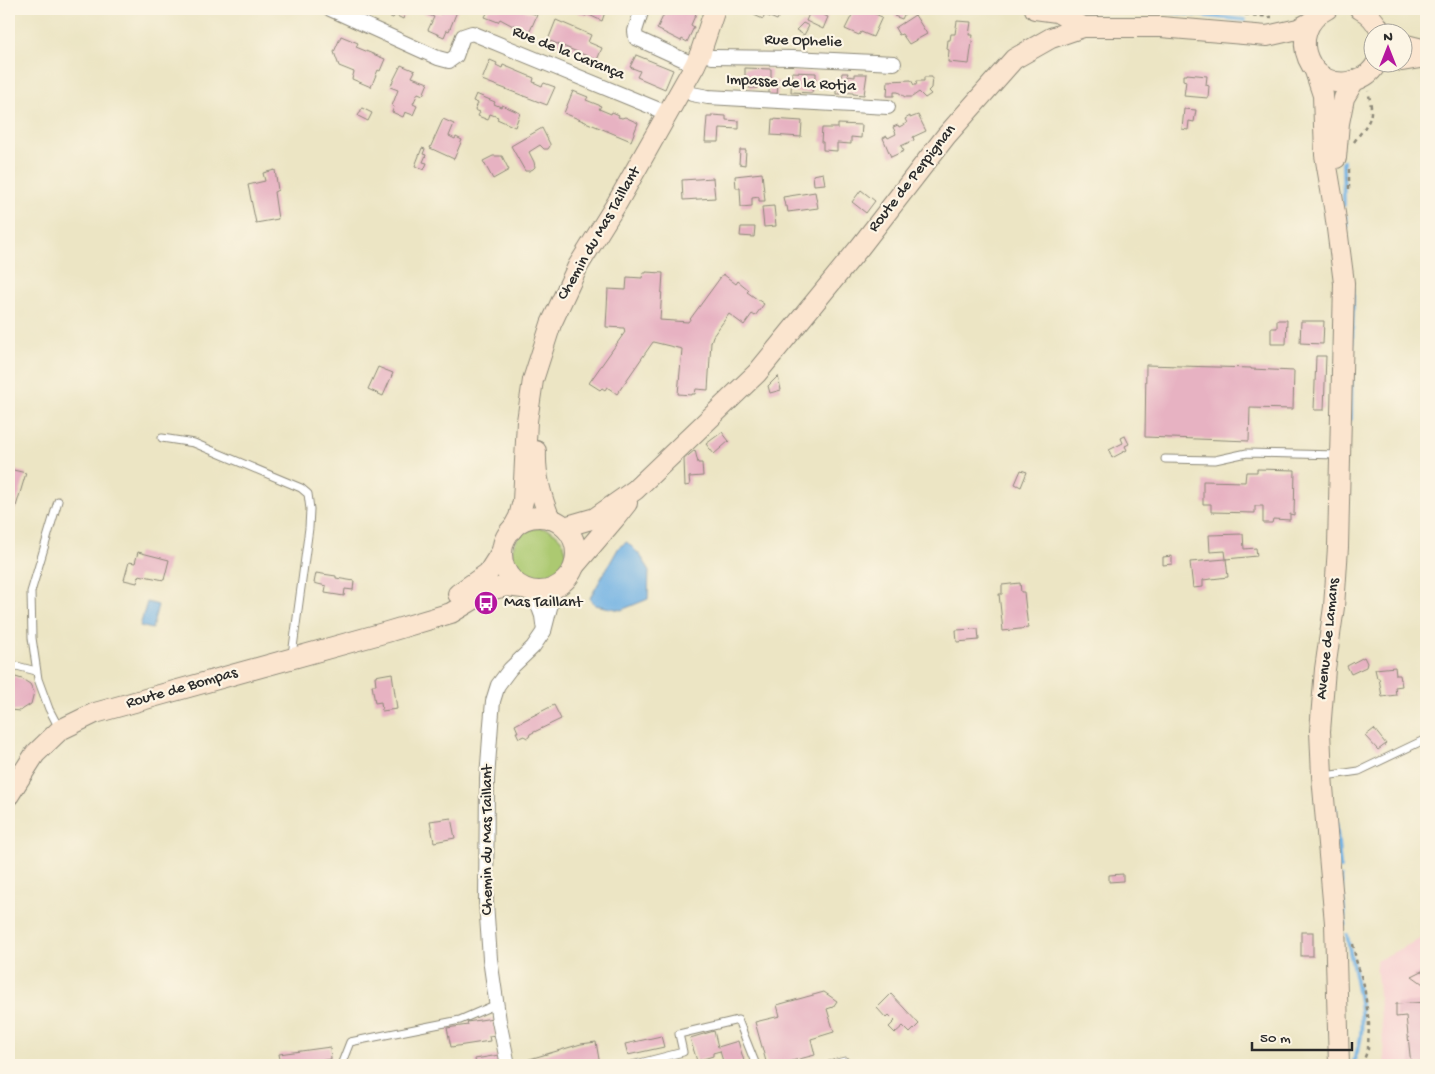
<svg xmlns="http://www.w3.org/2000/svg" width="1435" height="1074" font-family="'Gochi Hand',sans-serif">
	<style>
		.built { fill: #f7cfd1 }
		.green { fill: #acc971; stroke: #6c7a4e }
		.water { fill: #6eb0e3; stroke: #4c6e87 }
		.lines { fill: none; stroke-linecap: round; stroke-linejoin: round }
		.stream { stroke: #6eb0e3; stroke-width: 4 }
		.building { fill: #e7b2c2 }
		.lane-casing { stroke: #8c8878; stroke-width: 9 }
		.street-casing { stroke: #8c8878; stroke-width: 16 }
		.secondary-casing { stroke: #8c8878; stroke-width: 22 }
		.path { stroke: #8c8878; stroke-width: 2.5; stroke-dasharray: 4 4; stroke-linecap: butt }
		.lane { stroke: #fff; stroke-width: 7 }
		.street { stroke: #fff; stroke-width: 14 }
		.secondary { stroke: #fbe5cf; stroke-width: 20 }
		.labels { text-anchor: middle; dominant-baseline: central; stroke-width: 4.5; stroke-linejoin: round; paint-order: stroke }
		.street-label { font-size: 16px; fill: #2b2b2b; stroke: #fcf5e5 }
		.poi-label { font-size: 16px; fill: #2b2b2b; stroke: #fcf5e5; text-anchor: start }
	</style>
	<rect width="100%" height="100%" fill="#fcf5e5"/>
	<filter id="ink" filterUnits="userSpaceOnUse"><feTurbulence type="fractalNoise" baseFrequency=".02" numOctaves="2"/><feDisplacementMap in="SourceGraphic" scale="10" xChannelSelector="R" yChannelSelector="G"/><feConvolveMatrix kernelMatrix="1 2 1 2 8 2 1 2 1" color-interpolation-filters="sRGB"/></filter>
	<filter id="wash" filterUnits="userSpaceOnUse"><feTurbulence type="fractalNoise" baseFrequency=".0096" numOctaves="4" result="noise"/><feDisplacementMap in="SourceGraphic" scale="20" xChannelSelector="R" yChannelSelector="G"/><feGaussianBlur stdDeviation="1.12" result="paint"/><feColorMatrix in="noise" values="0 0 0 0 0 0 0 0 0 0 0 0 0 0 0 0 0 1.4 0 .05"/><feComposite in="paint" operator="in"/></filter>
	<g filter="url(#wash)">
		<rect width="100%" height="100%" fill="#ece5c4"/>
		<polygon class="built" points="1426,936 1426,1065 1385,1065 1376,961"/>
		<circle class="green" cx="539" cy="555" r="27"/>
		<g class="water">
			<polygon points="627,542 640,555 649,569 648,599 621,610 595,605 590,598 619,547"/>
			<polygon points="147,602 158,605 152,629 140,626"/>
		</g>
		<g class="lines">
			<g class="stream">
				<polyline points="1144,9 1245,20"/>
				<polyline points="1343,161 1344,205"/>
				<polyline points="1346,217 1347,227"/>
				<polyline points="1351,419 1353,289"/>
				<polyline points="1335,808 1340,868"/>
				<polyline points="1341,877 1345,924"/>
				<path d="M1347,935c5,32 17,68 14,100 -1,11 -6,20 -8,30"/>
			</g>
		</g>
		<g id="blocks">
			<g class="building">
				<polygon points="372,9 407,9 403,19 395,15 393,18"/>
				<polygon points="423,9 428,9 441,14 443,9 458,9 449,31 447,30 444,37 428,30 434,17 421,12"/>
				<polygon points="489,9 521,9 537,15 530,31 525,29 523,34 513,30 515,25 514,24 513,26 500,19 498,22 485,17"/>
				<polygon points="578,9 606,9 602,21 587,14 586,16 577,12"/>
				<polygon points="670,9 698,9 691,25 694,27 687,42 682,39 681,41 657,29 664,14 667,15"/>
				<polygon points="757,9 783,9 777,20 765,15 763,19 754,15"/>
				<polygon points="811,9 815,9 814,11 828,17 823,29 806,21"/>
				<polygon points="855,9 866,9 866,10 882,17 873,37 861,32 859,35 845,29"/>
				<polygon points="897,9 907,9 902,19 894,16"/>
				<polygon points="915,15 927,34 909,44 902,34 899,35 895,28"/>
				<polygon points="556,20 591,35 588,42 602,48 597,60 548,40"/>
				<polygon points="957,21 971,22 969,35 973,35 969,64 948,62 949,50 947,49 948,40 950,40 951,34 955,34"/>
				<polygon points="803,23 809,26 804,35 796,30"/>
				<polygon points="341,36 358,43 356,47 385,59 380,71 378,70 371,87 352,79 354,72 339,66 334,52"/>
				<polygon points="636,55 673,70 665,89 637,77 640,71 630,67"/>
				<polygon points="490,60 497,63 496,65 502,68 503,65 534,78 533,82 542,86 544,83 555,87 547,105 482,80"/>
				<polygon points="401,65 415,71 412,77 428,83 423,95 418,93 413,104 417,106 413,115 405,112 403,117 392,112 394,107 392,106 398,90 390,87"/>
				<polygon points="745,68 771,69 771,81 778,81 777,98 769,97 769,81 766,80 765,86 757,86 757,88 749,88 749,79 745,79"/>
				<polygon points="792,72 816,73 816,80 813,80 812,93 791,92"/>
				<polygon points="842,73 848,73 847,76 855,77 855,74 867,74 864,95 853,94 853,93 841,92 841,94 836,94 836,88 840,88"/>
				<polygon points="1187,74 1207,76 1206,85 1209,86 1208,98 1184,96 1186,81 1183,80 1183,75 1187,75"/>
				<polygon points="924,77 932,77 931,88 928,91 931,94 925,98 919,92 912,97 905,97 898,92 894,92 894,96 887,96 888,81 911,80 914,85 916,85 917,81 924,81"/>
				<polygon points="573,91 588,97 586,100 601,106 599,109 611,114 612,112 619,115 618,117 622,118 625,117 638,123 631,141 564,113"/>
				<polygon points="476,94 495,102 494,104 501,107 502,105 520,113 515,127 497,119 498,117 490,114 488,120 478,116 480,112 475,110 478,103 473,101"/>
				<polygon points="362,108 372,113 368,121 358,116"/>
				<polygon points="1184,109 1196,110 1194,122 1189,121 1188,130 1182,129"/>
				<polygon points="712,115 726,116 726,120 739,121 739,129 720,128 719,142 705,142 707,117 712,117"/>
				<polygon points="918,115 926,131 913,137 914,140 901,146 904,151 891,157 883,138 887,136 888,138 896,134 893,127 898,125 899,127 907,123 905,119 910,116 910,118"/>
				<polygon points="443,119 454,124 449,136 455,139 456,137 462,140 454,159 430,148"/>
				<polygon points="772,119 802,121 801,137 771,135"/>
				<polygon points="838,124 862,125 861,138 851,137 851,144 837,143 837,151 823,150 823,142 821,142 822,128 838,128"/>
				<polygon points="542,128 550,144 550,146 548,149 544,149 540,145 529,152 534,162 535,167 533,169 529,171 525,171 511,146"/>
				<polygon points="422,148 425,149 423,154 426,155 423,162 427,163 424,170 415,166"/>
				<polygon points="740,150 746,150 745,165 739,164"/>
				<polygon points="493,156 502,156 509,170 493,179 483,161"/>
				<polygon points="275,170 278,190 274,192 278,219 256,223 248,185 265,181 263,173"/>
				<polygon points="762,173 765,201 759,201 759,197 752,198 752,206 741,207 740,188 736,188 735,176"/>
				<polygon points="823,173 825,184 814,185 813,175"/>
				<polygon points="713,178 715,198 683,200 682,180"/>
				<polygon points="861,190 875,201 866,213 852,202"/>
				<polygon points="815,192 818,208 788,212 787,206 785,206 783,197"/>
				<polygon points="774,206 776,226 764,227 762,207"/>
				<polygon points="741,227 755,227 754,237 740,236"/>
				<polygon points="646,272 663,273 660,320 688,322 723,274 736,284 738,281 749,290 747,292 764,304 755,316 752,314 744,325 729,314 713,336 711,342 708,390 696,389 695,394 692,394 692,395 678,394 682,349 653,342 617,394 607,387 605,390 602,388 600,390 589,383 625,332 624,328 606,327 608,289 626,290 627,277 642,278 643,273 646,273"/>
				<polygon points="1277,320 1287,320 1286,344 1271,344 1271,328 1277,328"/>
				<polygon points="1301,321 1324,321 1323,344 1300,343"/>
				<polygon points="1316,356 1326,356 1324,410 1314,410"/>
				<polygon points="1146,365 1251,368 1251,369 1294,371 1293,409 1250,408 1249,441 1145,437"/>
				<polygon points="378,367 393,373 383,396 368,389"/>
				<polygon points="778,376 781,390 770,393 768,386"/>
				<polygon points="722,432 729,441 714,454 706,444"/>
				<polygon points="1125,436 1129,444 1125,446 1127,450 1112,458 1109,450 1123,443 1121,438"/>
				<polygon points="695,450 698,463 702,463 703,476 689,477 690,485 685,486 684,459"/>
				<polygon points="9,469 26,473 9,530"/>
				<polygon points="1257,469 1295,470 1294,515 1290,514 1290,520 1273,519 1272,523 1263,523 1263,506 1255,506 1255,513 1211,512 1211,504 1203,504 1203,481 1245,482 1246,472 1257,472"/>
				<polygon points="1021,470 1027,472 1021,487 1015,484"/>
				<polygon points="1243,534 1244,549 1256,548 1257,556 1226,559 1225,551 1210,552 1209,535"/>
				<polygon points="138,552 169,560 164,580 139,575 137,583 124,580 129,562 135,563"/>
				<polygon points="1172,556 1172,564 1163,565 1163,557"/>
				<polygon points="1226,559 1228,577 1203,580 1203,587 1193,588 1190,562"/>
				<polygon points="316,573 336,576 336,578 354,581 353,590 345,589 344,596 325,593 326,586 314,583"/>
				<polygon points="1020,583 1021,592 1024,592 1028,628 1003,631 999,594 1002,594 1002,585"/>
				<polygon points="978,629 979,640 957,642 956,630"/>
				<polygon points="1364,657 1367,663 1366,667 1351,674 1347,666"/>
				<polygon points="1395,667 1396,675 1400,675 1402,686 1395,687 1396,695 1382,697 1379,678 1377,678 1375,669"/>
				<polygon points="392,673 397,709 382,711 381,702 375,703 372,685 376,685 375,676"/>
				<polygon points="9,675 22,679 30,684 34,692 31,704 20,711 9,710"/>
				<polygon points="554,705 561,719 530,734 529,737 527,738 524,736 519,738 516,732 518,732 515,725"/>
				<polygon points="1374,729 1386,744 1378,750 1365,736"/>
				<polygon points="451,818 455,838 434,842 430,821"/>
				<polygon points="1123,874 1123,881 1109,882 1109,875"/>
				<rect x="1301" y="932" width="12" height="24"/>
				<polygon points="1426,969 1426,986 1412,976"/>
				<polygon points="824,992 837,1001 833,1007 827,1009 834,1032 811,1039 815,1055 776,1065 767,1065 755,1022 780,1016 777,1005"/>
				<polygon points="891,994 919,1024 910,1033 903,1026 895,1033 889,1027 895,1021 889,1015 886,1018 877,1008"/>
				<polygon points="1426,1002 1426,1064 1411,1065 1406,1016 1396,1017 1396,1004"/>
				<polygon points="493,1018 496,1035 489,1036 490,1041 451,1047 447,1028 468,1025 467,1022"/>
				<polygon points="714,1031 718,1047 738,1041 744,1061 732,1065 724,1065 720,1051 713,1053 713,1056 697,1061 690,1038"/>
				<polygon points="661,1036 664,1047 628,1055 625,1044"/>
				<polygon points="596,1042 600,1065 517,1065 516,1063 581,1044"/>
				<polygon points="330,1047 331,1059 306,1063 306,1065 281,1065 279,1054"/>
				<polygon points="499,1055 501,1065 476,1065 475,1059"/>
			</g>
		</g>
	</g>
	<g filter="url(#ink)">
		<use href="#blocks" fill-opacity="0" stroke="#8c8878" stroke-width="1"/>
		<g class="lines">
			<g class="lane-casing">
				<g id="lane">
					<polyline points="162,438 194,443 301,488 308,494 310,509 309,528 292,655"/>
					<polyline points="1165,459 1215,460 1247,453 1339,455"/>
					<polyline points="58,501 31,592 32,638 38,679 49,709 60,730"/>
					<polyline points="9,664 36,671"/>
					<polyline points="1325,776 1359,771 1426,739"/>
					<polyline points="341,1065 350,1042 460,1020 497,1004"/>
					<polyline points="632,1065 683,1052 679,1034 738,1020 756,1065"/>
					<polyline points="829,1065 845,1061"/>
				</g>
			</g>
			<g class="street-casing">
				<g id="street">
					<polyline points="330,9 438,58 449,61 456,56 463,36 472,33 669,114"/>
					<polyline points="642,9 635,31 636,38 695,65"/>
					<polyline points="712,57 793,58 894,63"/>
					<polyline points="692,94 708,97 888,107"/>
					<polyline points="533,591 542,616 544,631 555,588"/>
					<polyline points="508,1065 499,1021 490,959 486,902 487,779 491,724 493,701 498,685 510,669 533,647 544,631"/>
				</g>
			</g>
			<g class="secondary-casing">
				<g id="secondary">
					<polyline points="1035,9 1057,12 1083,27"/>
					<path d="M1327,9c-44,22 -16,87 29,71 9,-3 17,-9 21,-18"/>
					<path d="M1360,9c10,5 16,13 21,23"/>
					<polyline points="1402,44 1426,50"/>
					<polyline points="1402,61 1426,57"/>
					<polyline points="1315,71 1323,95 1325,155 1335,213 1344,283 1338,547 1334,607 1325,669 1320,731 1322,776 1335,923 1339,1065"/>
					<polyline points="1336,158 1339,123 1344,98 1354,81"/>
					<path d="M536,451c-1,23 5,46 14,68"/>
					<circle cx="539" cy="554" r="37"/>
					<polyline points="564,527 595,518 635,490 757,373 860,247 946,136 1014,59 1051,38 1083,27 1161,27 1267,36 1298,29 1311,22"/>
					<polyline points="512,530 519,517 523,501 527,421 533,380 551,324 578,266 617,203 695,65 700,54 715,9"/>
					<polyline points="575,565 616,517 627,503"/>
					<polyline points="458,594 488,573 502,551"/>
					<polyline points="9,795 35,754 60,730 95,713 387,632 451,613 489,590 507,586 523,588"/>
				</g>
			</g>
			<g class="path">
				<polyline points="1189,9 1272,17"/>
				<path d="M1354,142c16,-22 21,-23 14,-51"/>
				<polyline points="1349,169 1349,189"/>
				<polyline points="1353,944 1356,960 1364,985 1369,1024 1368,1049 1362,1065"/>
			</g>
			<use href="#lane" class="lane"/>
			<use href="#street" class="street"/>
			<use href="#secondary" class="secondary"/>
		</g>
	</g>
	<defs>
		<g id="bus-disc" transform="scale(1.25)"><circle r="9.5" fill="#b5179e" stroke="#fcf5e5"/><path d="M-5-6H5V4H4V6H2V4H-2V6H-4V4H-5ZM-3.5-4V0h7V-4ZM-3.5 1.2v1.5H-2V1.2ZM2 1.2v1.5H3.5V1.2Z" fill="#fff"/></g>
	</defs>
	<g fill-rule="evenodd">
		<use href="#bus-disc" x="486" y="603"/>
	</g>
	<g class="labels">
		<g class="street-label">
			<text transform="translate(803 42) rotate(2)">Rue Ophelie</text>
			<text transform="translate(568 54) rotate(22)">Rue de la Carança</text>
			<text transform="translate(791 84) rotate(3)">Impasse de la Rotja</text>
			<text transform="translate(913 179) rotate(-52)">Route de Perpignan</text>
			<text transform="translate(600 234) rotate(-60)">Chemin du Mas Taillant</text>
			<text transform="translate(1329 639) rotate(-84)">Avenue de Lamans</text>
			<text transform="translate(182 689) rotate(-16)">Route de Bompas</text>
			<text transform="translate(488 840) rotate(-90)">Chemin du Mas Taillant</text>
		</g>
		<g class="poi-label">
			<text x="504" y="603">Mas Taillant</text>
		</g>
	</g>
	<rect width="1435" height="1074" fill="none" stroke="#fcf5e5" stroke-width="30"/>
	<g transform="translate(1388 48)"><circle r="24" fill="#fcf5e5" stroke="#a8a49b"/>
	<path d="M0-4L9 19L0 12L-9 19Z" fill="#b5179e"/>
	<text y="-8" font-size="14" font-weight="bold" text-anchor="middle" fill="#2b2b2b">N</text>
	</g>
	<path d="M1252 1042v8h100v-8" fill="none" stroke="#2b2b2b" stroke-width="2.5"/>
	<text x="1260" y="1042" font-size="15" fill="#2b2b2b" stroke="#fcf5e5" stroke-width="4" paint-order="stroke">50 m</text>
</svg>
